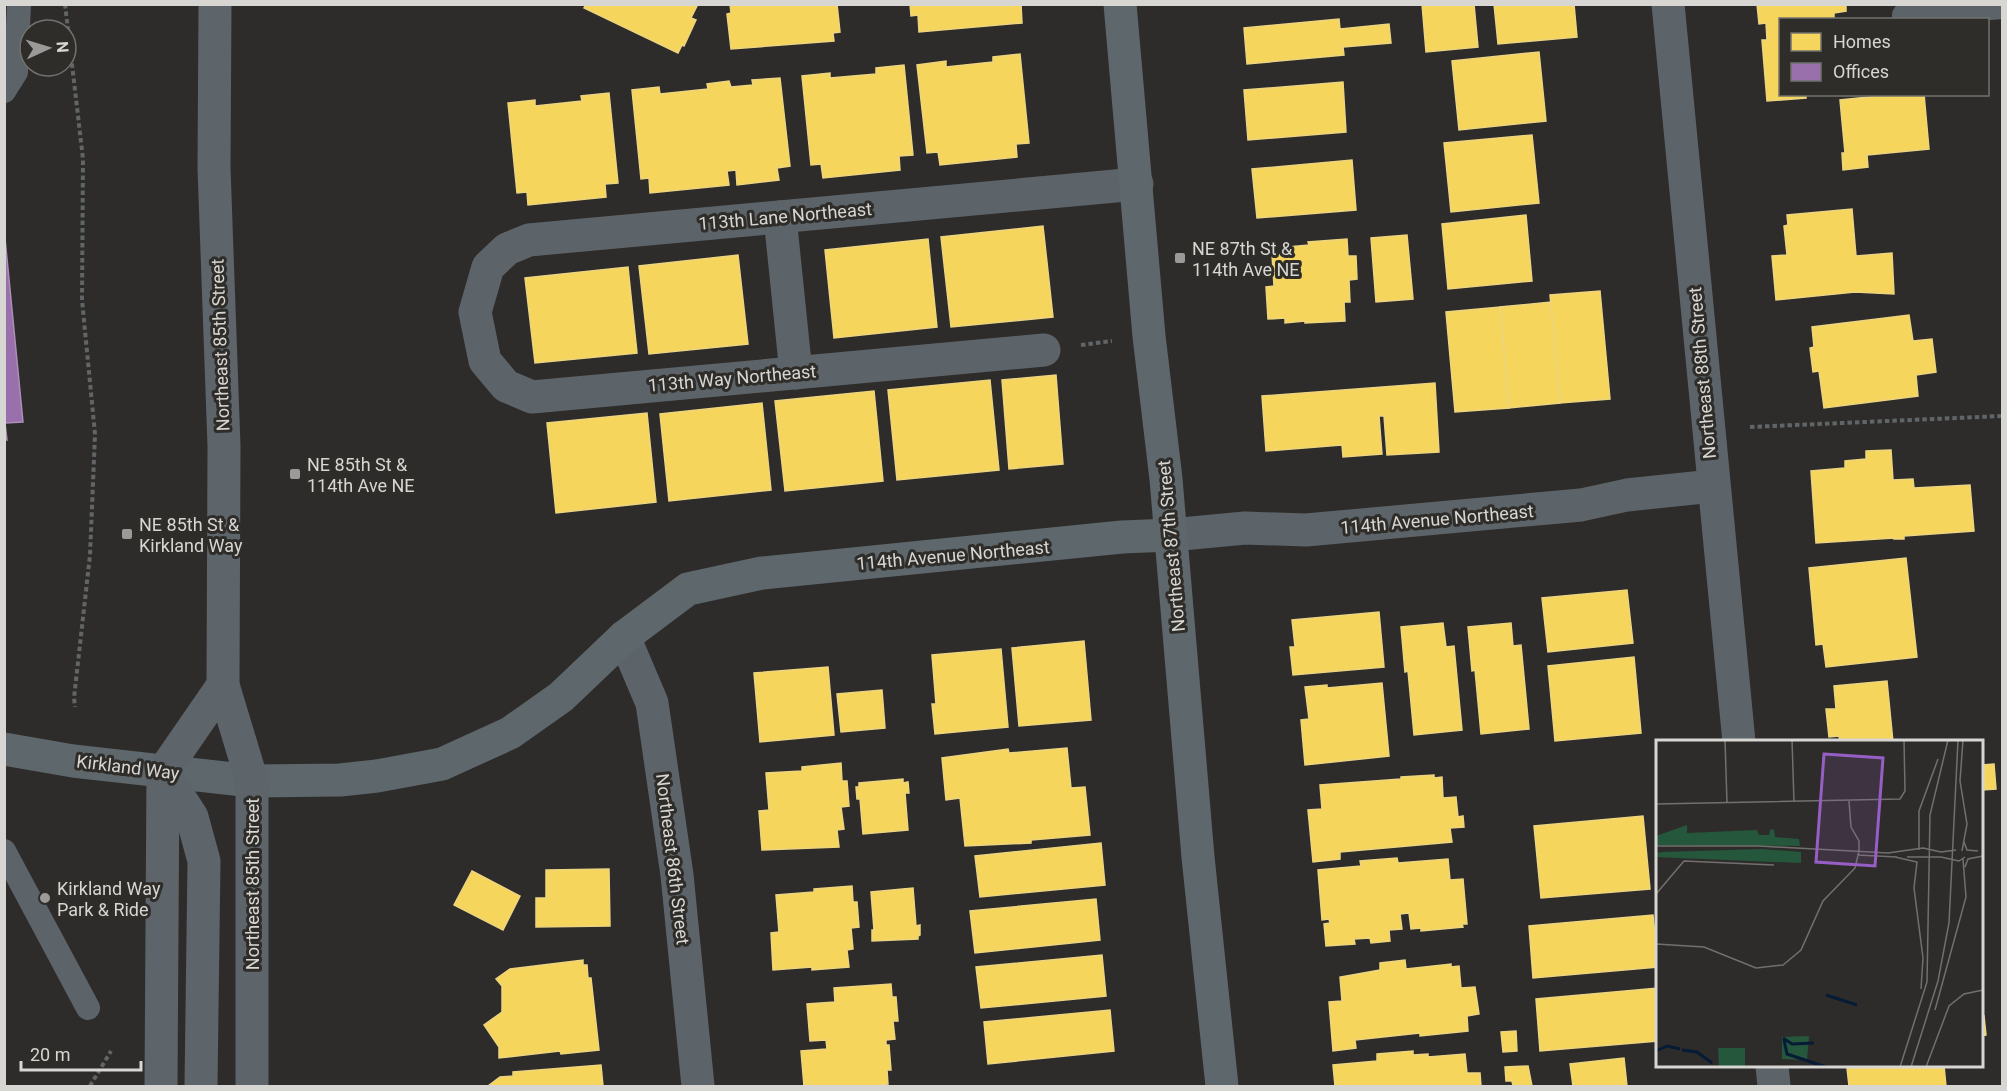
<svg xmlns="http://www.w3.org/2000/svg" width="2007" height="1091" font-family="Roboto,sans-serif">
	<style>
		.homes { fill: #f6d55c; stroke: #edd580; stroke-width: 1.5 }
		.offices { fill: #9970ab; stroke: #ac8fb7; stroke-width: 1.5 }
		.lines { fill: none; stroke-linecap: round; stroke-linejoin: round }
		.path { stroke: #616567; stroke-width: 4; stroke-dasharray: 4.5 3; stroke-linecap: butt }
		.lane { stroke: #5d6469; stroke-width: 24 }
		.street { stroke: #5d6469; stroke-width: 33 }
		.secondary { stroke: #5e676b; stroke-width: 33 }
		.primary { stroke: #5d646a; stroke-width: 33 }
		.poi-dot { fill: #9c9a98; stroke: #2f2d29; stroke-width: 2 }
		.labels { text-anchor: middle; dominant-baseline: central; stroke-width: 6; stroke-linejoin: round; paint-order: stroke }
		.street-label { font-size: 18px; fill: #d7d6d3; stroke: #2f2d29 }
		.poi-label { font-size: 18px; fill: #d7d6d3; stroke: #2f2d29; text-anchor: start }
		.inset-river { fill: none; stroke: #061b36; stroke-width: 3 }
		.inset-road { fill: none; stroke: #72706e; stroke-width: 1.5 }
		.view { fill: #975fc5; fill-opacity: 0.15; stroke: #975fc5; stroke-width: 3 }
		.inset-edge { fill: none; stroke: #d7d6d3; stroke-width: 3 }
	</style>
	<rect width="100%" height="100%" fill="#2e2c2a"/>
	<g class="homes">
		<polygon points="586,4 698,4 691,18 696,20 684,46 682,45 678,53 584,8"/>
		<polygon points="730,4 837,4 840,32 833,33 834,41 731,49 727,14 731,13"/>
		<polygon points="910,4 1021,4 1022,23 919,32 918,15 911,16"/>
		<polygon points="1422,4 1474,4 1478,47 1426,52"/>
		<polygon points="1494,4 1574,4 1577,37 1498,44"/>
		<polygon points="1757,4 1846,4 1846,11 1834,13 1834,20 1780,20 1780,94 1806,94 1806,98 1767,101 1762,40 1767,40 1766,23 1759,24"/>
		<polygon points="1339,19 1340,29 1389,24 1391,43 1343,47 1344,55 1247,64 1244,28"/>
		<polygon points="1539,52 1546,121 1459,130 1452,61"/>
		<polygon points="1020,54 1029,143 1016,144 1017,157 940,165 938,152 927,153 917,65 946,61 946,67 993,62 993,57"/>
		<polygon points="904,65 913,155 899,156 900,170 823,178 821,164 811,165 802,76 830,73 830,78 876,74 876,68"/>
		<polygon points="780,78 790,166 777,168 779,180 737,185 736,170 727,171 729,185 650,193 649,178 641,179 632,90 659,87 660,94 708,89 707,84 729,81 731,87 753,85 752,80"/>
		<polygon points="1343,82 1346,132 1248,140 1244,90"/>
		<polygon points="609,93 618,183 605,184 606,197 528,205 527,192 517,193 508,103 535,100 535,106 582,101 581,96"/>
		<polygon points="1898,94 1924,94 1929,149 1867,155 1868,167 1843,170 1842,153 1845,153 1840,100"/>
		<polygon points="1532,135 1539,203 1451,212 1444,143"/>
		<polygon points="1352,160 1356,210 1257,218 1252,169"/>
		<polygon points="1852,209 1856,256 1892,253 1894,294 1855,292 1776,300 1772,256 1787,255 1784,226 1788,225 1787,215"/>
		<polygon points="1526,215 1532,281 1448,289 1442,224"/>
		<polygon points="1043,226 1053,317 951,327 941,237"/>
		<polygon points="1407,235 1413,299 1376,302 1371,238"/>
		<polygon points="928,239 937,327 834,338 825,250"/>
		<polygon points="1347,239 1348,256 1356,256 1357,279 1349,280 1350,302 1344,302 1345,321 1305,323 1305,321 1285,323 1285,318 1268,319 1266,287 1274,286 1272,255 1288,254 1288,247 1309,245 1308,242"/>
		<polygon points="738,255 748,344 649,354 639,266"/>
		<polygon points="628,267 637,353 535,363 525,278"/>
		<polygon points="1600,291 1610,399 1560,403 1550,295"/>
		<polygon points="1551,302 1560,403 1509,408 1500,307"/>
		<polygon points="1500,307 1509,408 1455,412 1446,312"/>
		<polygon points="1909,315 1913,341 1932,339 1936,372 1916,375 1918,396 1824,408 1819,371 1813,372 1810,348 1814,347 1812,327"/>
		<polygon points="1056,375 1063,464 1009,469 1002,380"/>
		<polygon points="990,380 999,470 897,480 888,390"/>
		<polygon points="1435,383 1439,452 1387,455 1384,416 1379,416 1382,454 1343,457 1342,445 1266,451 1262,396"/>
		<polygon points="874,391 883,481 785,491 775,401"/>
		<polygon points="762,403 771,490 669,501 660,414"/>
		<polygon points="647,413 656,502 556,513 547,423"/>
		<polygon points="1891,450 1893,480 1913,479 1914,488 1970,485 1974,531 1904,536 1904,539 1894,539 1894,538 1816,543 1811,471 1845,468 1845,461 1866,459 1866,451"/>
		<polygon points="1906,558 1917,657 1826,667 1823,644 1816,645 1809,568"/>
		<polygon points="1627,590 1633,643 1548,652 1542,598"/>
		<polygon points="1379,612 1384,667 1293,675 1290,647 1295,647 1292,620"/>
		<polygon points="1443,623 1446,647 1454,646 1462,730 1414,735 1408,671 1405,672 1401,627"/>
		<polygon points="1511,623 1513,646 1521,645 1529,729 1481,734 1475,670 1472,671 1468,627"/>
		<polygon points="1084,641 1091,720 1019,726 1012,648"/>
		<polygon points="1001,649 1008,727 935,734 932,704 936,704 932,655"/>
		<polygon points="1634,657 1641,733 1555,741 1548,666"/>
		<polygon points="828,667 834,735 760,742 754,673"/>
		<polygon points="1887,681 1893,742 1840,742 1839,736 1829,737 1826,709 1836,709 1834,686"/>
		<polygon points="1382,683 1389,756 1305,765 1301,720 1309,719 1305,687 1327,685 1327,688"/>
		<polygon points="882,690 885,728 841,732 837,694"/>
		<polygon points="1067,748 1071,788 1085,787 1090,835 1031,840 1031,843 965,846 960,798 946,800 942,758 1008,749 1009,753"/>
		<polygon points="841,763 842,781 847,781 849,806 841,807 844,829 837,830 839,847 762,850 759,811 769,810 766,773 802,771 802,767"/>
		<polygon points="1994,764 1996,789 1982,790 1982,765"/>
		<polygon points="1434,775 1434,778 1442,777 1443,798 1456,797 1458,817 1463,816 1464,827 1450,828 1452,842 1340,852 1340,859 1313,862 1308,810 1322,809 1320,785 1401,779 1401,777"/>
		<polygon points="903,779 903,783 908,782 909,793 905,793 908,830 863,834 860,799 857,799 856,787 859,787 859,783"/>
		<polygon points="1643,816 1650,889 1541,898 1534,826"/>
		<polygon points="1101,843 1105,885 980,897 975,856"/>
		<polygon points="1397,858 1398,863 1448,859 1450,880 1463,879 1467,924 1462,924 1463,927 1421,931 1421,928 1411,929 1409,913 1400,914 1402,929 1389,930 1390,941 1371,943 1370,938 1354,939 1355,944 1326,946 1324,924 1330,923 1329,919 1322,920 1318,870 1361,866 1360,861"/>
		<polygon points="609,869 610,926 536,927 536,898 546,898 546,870"/>
		<polygon points="472,871 520,896 503,930 454,905"/>
		<polygon points="852,886 853,902 857,902 859,927 851,928 853,949 847,950 849,967 812,970 812,967 773,970 771,933 779,932 776,895 814,892 814,889"/>
		<polygon points="913,888 916,926 920,925 920,935 918,936 918,939 872,941 872,930 874,930 871,892"/>
		<polygon points="1096,899 1100,940 975,953 970,911"/>
		<polygon points="1653,915 1654,926 1658,926 1658,967 1533,978 1529,926"/>
		<polygon points="1102,955 1106,996 981,1008 976,967"/>
		<polygon points="583,960 583,965 587,965 588,978 591,978 599,1050 561,1054 560,1051 499,1058 499,1047 484,1025 502,1012 502,986 496,979 510,969"/>
		<polygon points="1405,960 1406,969 1451,964 1451,967 1459,966 1461,988 1475,987 1479,1014 1467,1016 1468,1031 1420,1036 1420,1033 1355,1040 1356,1048 1333,1051 1329,1002 1342,1001 1340,977 1380,970 1380,963"/>
		<polygon points="891,984 892,997 896,997 898,1021 893,1021 895,1039 886,1040 886,1045 889,1045 891,1070 887,1070 888,1084 879,1085 880,1086 804,1086 801,1051 827,1049 826,1040 810,1041 807,1004 835,1002 834,988"/>
		<polygon points="1658,988 1658,1041 1540,1051 1536,999"/>
		<polygon points="1110,1010 1114,1051 988,1064 984,1022"/>
		<polygon points="1984,1016 1986,1035 1982,1036 1982,1017"/>
		<polygon points="1516,1031 1517,1051 1503,1052 1501,1032"/>
		<polygon points="1413,1051 1413,1055 1428,1054 1428,1057 1465,1054 1467,1073 1480,1073 1481,1086 1335,1086 1333,1065 1377,1061 1377,1054"/>
		<polygon points="1624,1058 1627,1086 1565,1086 1573,1086 1570,1064"/>
		<polygon points="601,1065 603,1086 488,1086 500,1077 513,1076 513,1072"/>
		<polygon points="1528,1066 1532,1086 1513,1086 1512,1081 1506,1081 1505,1067"/>
		<polygon points="1872,1066 1944,1066 1946,1086 1849,1086 1847,1068"/>
	</g>
	<polygon class="offices" points="4,228 23,422 5,423 7,440 4,440"/>
	<g class="lines">
		<g class="path">
			<polyline points="65,4 83,159 82,300 95,434 90,555 74,698 75,707"/>
			<polyline points="1081,345 1112,341"/>
			<polyline points="1750,427 2002,416"/>
			<polyline points="90,1086 111,1051"/>
		</g>
		<g class="lane">
			<polyline points="1904,15 2002,7"/>
			<polyline points="4,91 16,72 19,4"/>
			<polyline points="4,851 88,1008"/>
		</g>
		<g class="street">
			<polyline points="1668,4 1739,742"/>
			<polyline points="780,217 796,373"/>
			<polyline points="1044,350 532,397 506,386 485,361 475,312 488,267 507,249 529,240 1137,184"/>
			<polyline points="1171,535 1245,528 1306,530 1581,505 1627,495 1713,486"/>
			<polyline points="624,637 652,703 677,875 698,1086"/>
			<polyline points="1772,1066 1774,1086"/>
		</g>
		<g class="secondary">
			<polyline points="1120,4 1149,336 1166,479 1198,857 1222,1086"/>
			<polyline points="4,749 73,761 252,781 340,780 377,776 442,764 510,733 561,697 624,637 688,589 762,573 1122,537 1171,535"/>
		</g>
		<g class="primary">
			<polyline points="215,4 214,168 224,446 223,685 252,781 252,1086"/>
			<polyline points="163,772 192,817 204,861 201,1086"/>
			<polyline points="161,1086 163,772 223,685"/>
		</g>
	</g>
	<g class="poi-dot">
		<rect x="1174" y="252" width="12" height="12" rx="3"/>
		<rect x="289" y="468" width="12" height="12" rx="3"/>
		<rect x="121" y="528" width="12" height="12" rx="3"/>
		<circle cx="45" cy="898" r="6"/>
	</g>
	<g class="labels">
		<g class="street-label">
			<text transform="translate(785 216) rotate(-5)">113th Lane Northeast</text>
			<text transform="translate(220 345) rotate(-92)">Northeast 85th Street</text>
			<text transform="translate(1702 373) rotate(-95)">Northeast 88th Street</text>
			<text transform="translate(732 378) rotate(-5)">113th Way Northeast</text>
			<text transform="translate(1437 519) rotate(-5)">114th Avenue Northeast</text>
			<text transform="translate(1171 546) rotate(-95)">Northeast 87th Street</text>
			<text transform="translate(953 555) rotate(-5)">114th Avenue Northeast</text>
			<text transform="translate(128 767) rotate(7)">Kirkland Way</text>
			<text transform="translate(673 859) rotate(83)">Northeast 86th Street</text>
			<text transform="translate(252 884) rotate(-90)">Northeast 85th Street</text>
		</g>
		<g class="poi-label">
			<text x="1192" y="248">NE 87th St &amp;<tspan x="1192" dy="21">114th Ave NE</tspan></text>
			<text x="307" y="464">NE 85th St &amp;<tspan x="307" dy="21">114th Ave NE</tspan></text>
			<text x="139" y="524">NE 85th St &amp;<tspan x="139" dy="21">Kirkland Way</tspan></text>
			<text x="57" y="888">Kirkland Way<tspan x="57" dy="21">Park &amp; Ride</tspan></text>
		</g>
	</g>
	<g transform="translate(1656 740)">
		<rect width="327" height="327" fill="#2e2c2a"/>
		<path d="M62,308h27v19h-26z" fill="#24573b"/>
		<path d="M31,85v8l70,-3 2,5h10l1,-5 4,-1 1,8 24,2 1,7 -144,-1v-9zM106,109l39,3v11l-145,-6v-4l7,-1z" fill="#24573b"/>
		<path d="M153,296l-2,24 -25,-1v-22z" fill="#24573b"/>
		<path class="inset-river" d="M170,255l31,10M127,298l9,6 22,-1M128,300l3,14 39,13M26,310l15,2 15,11M0,311l11,-5 13,3"/>
		<path class="inset-road" d="M69,0l2,63M136,0l2,62M193,61l2,26 8,14v10M0,64l244,-5 5,-8 -1,-51M308,102l3,8 11,1M0,106h103l129,7 35,-5 18,4 15,-2M263,110v-39l19,-52M306,111l5,-27 -7,-43 3,-41M201,115l40,2M239,117l22,5 -3,26 9,70 -2,31M251,117h34l18,4 6,-4M309,127l3,-8 15,-3M0,154l28,-33 90,4M0,204l48,3 52,21 27,-3 18,-15 22,-49 32,-33 4,-17M279,270l31,-113 -3,-38M244,327l27,-85 3,-167 18,-75M255,327l27,-86 11,-58 9,-183M270,327l23,-61 15,-12 19,-4"/>
		<path class="view" d="M168,14l59,4 -8,108 -59,-4z"/>
		<rect width="327" height="327" class="inset-edge"/>
	</g>
	<rect width="2007" height="1091" fill="none" stroke="#d7d6d3" stroke-width="12"/>
	<rect x="1779" y="18" width="210" height="78" fill="#2f2d29" stroke="#72716d" stroke-width="1.5"/>
	<rect x="1791" y="33" width="30" height="18" fill="#f6d55c" stroke="#72716d" stroke-width="1.5"/>
	<text x="1833" y="48" font-size="18" fill="#d7d6d3">Homes</text>
	<rect x="1791" y="63" width="30" height="18" fill="#9970ab" stroke="#72716d" stroke-width="1.5"/>
	<text x="1833" y="78" font-size="18" fill="#d7d6d3">Offices</text>
	<g transform="translate(48 48) rotate(86)"><circle r="28" fill="#2f2d29" stroke="#72716d" stroke-width="1.5"/>
	<path d="M0-4.5L10 22L0 15L-10 22Z" fill="#9c9a98"/>
	<text y="-9" font-size="16" font-weight="bold" text-anchor="middle" fill="#d7d6d3">N</text>
	</g>
	<path d="M21 1061v9h120v-9" fill="none" stroke="#d7d6d3" stroke-width="3"/>
	<text x="30" y="1061" font-size="18" fill="#d7d6d3" stroke="#2f2d29" stroke-width="4.5" paint-order="stroke">20 m</text>
</svg>
